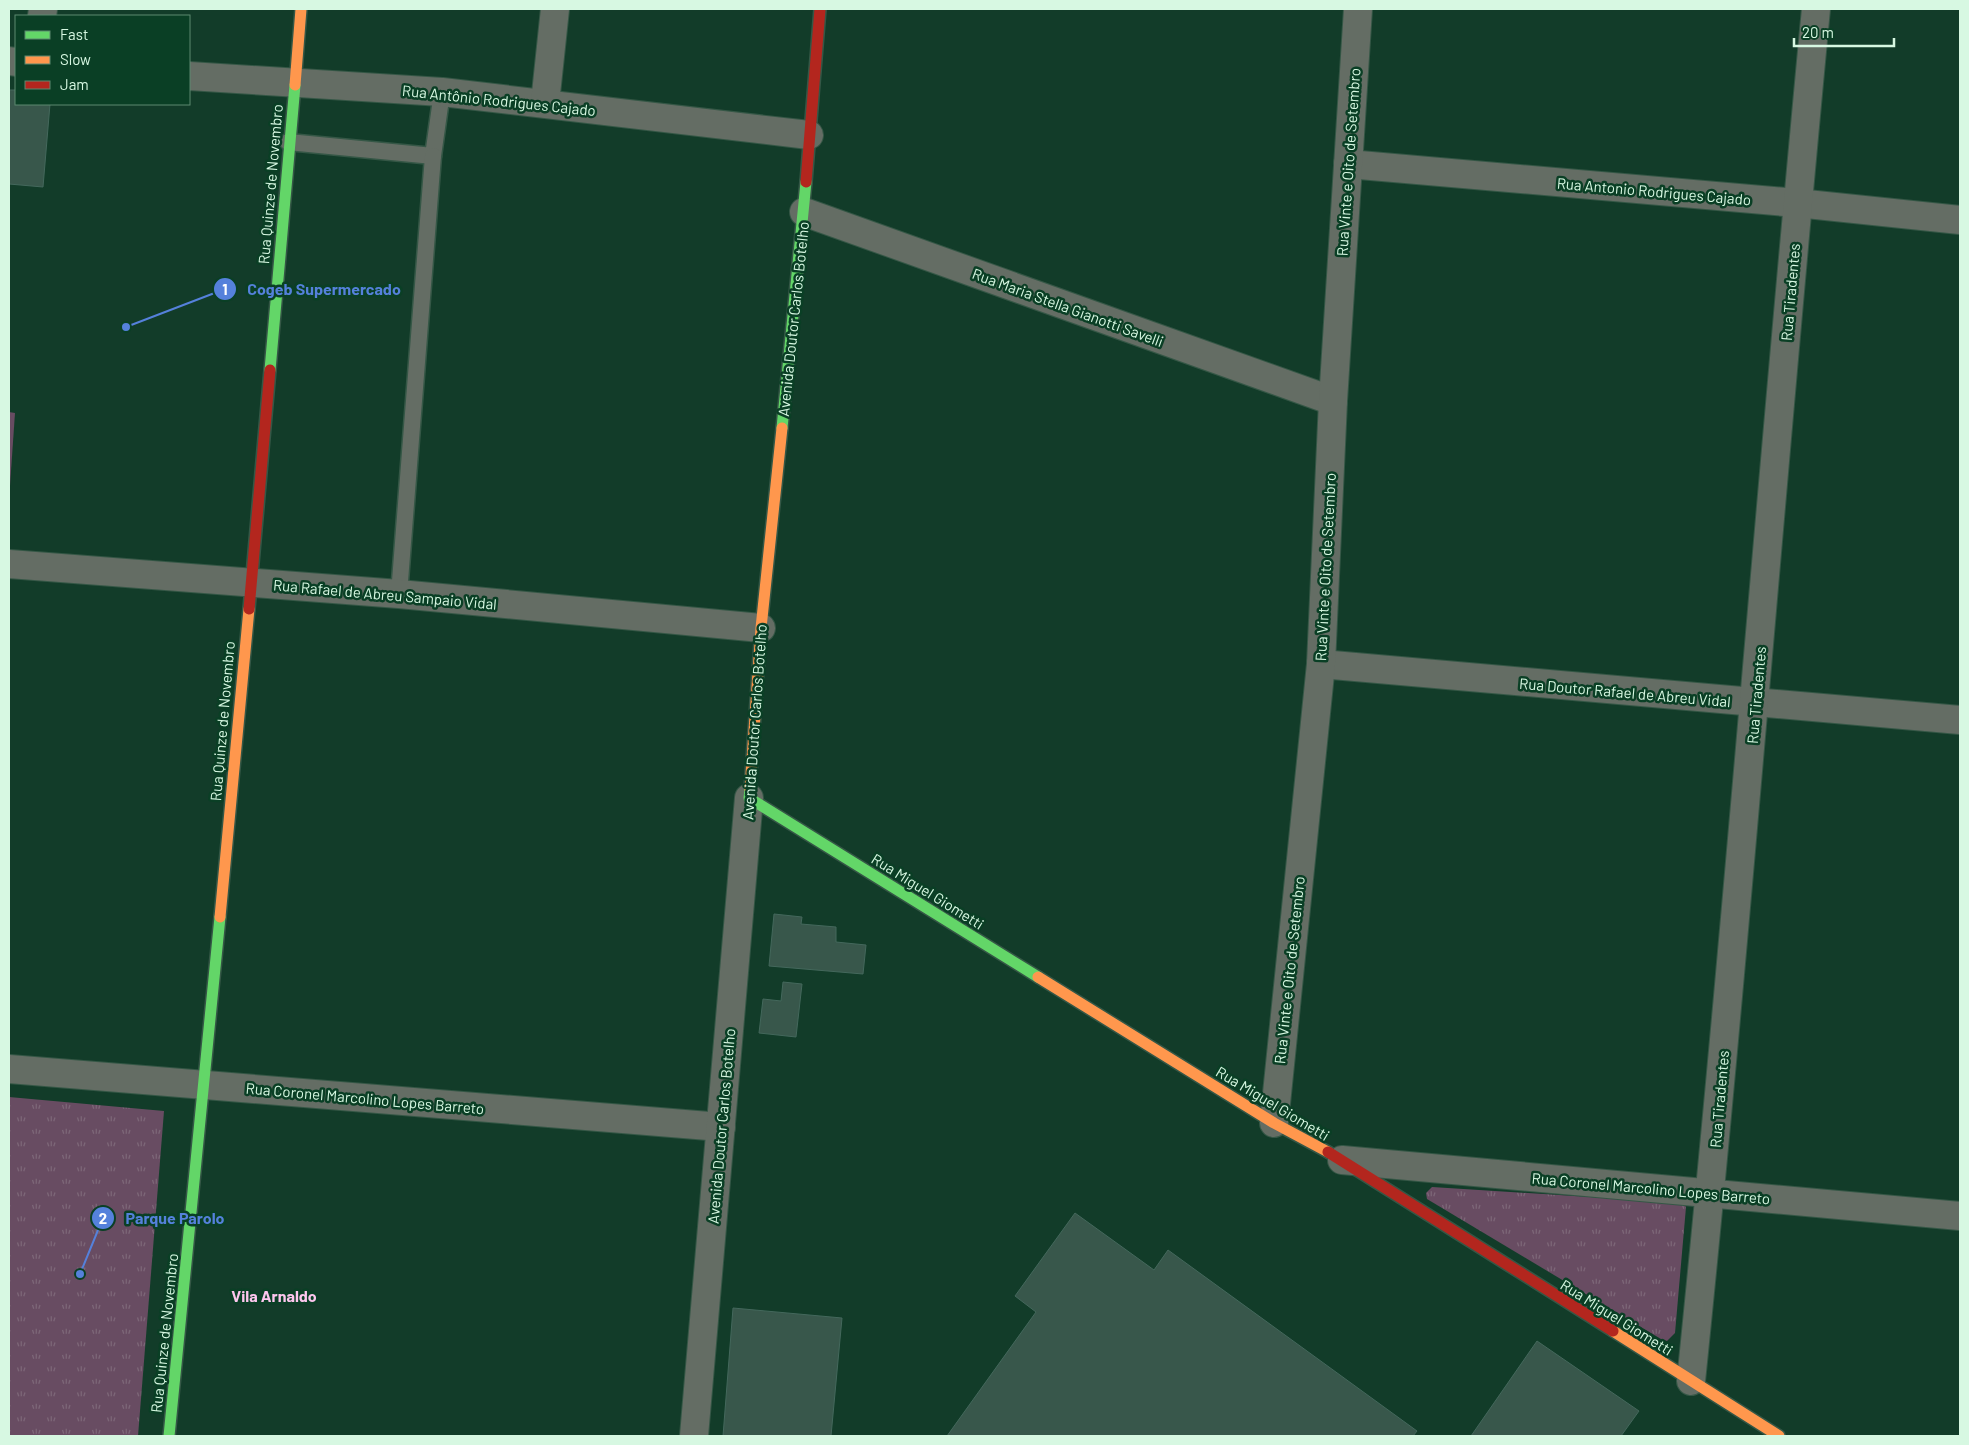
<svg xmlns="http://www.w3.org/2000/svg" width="1969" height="1445" font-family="Barlow,sans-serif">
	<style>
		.grass { fill: #684c62 }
		.park { fill: url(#park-tufts) }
		.building { fill: #38574b; stroke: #44685c }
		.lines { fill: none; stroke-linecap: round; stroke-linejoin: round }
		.lane-casing { stroke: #355746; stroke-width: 19 }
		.street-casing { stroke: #355746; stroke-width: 30 }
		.fast-casing { stroke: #355746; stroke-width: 14 }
		.slow-casing { stroke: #355746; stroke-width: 14 }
		.jam-casing { stroke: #355746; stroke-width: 14 }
		.lane { stroke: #646d64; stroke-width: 16 }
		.street { stroke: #646d64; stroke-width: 28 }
		.fast { stroke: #63d668; stroke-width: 11 }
		.slow { stroke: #ff974d; stroke-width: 11 }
		.jam { stroke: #b3261e; stroke-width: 11 }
		.labels { text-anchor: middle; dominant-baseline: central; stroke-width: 5; stroke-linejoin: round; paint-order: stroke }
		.street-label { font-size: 15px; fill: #d7f8e2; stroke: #0a3f25 }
		.neighbourhood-label { font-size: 16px; font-weight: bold; fill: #fdc6ee; stroke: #0a3f25 }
		.leader { fill: none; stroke: #5581db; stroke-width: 2 }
		.callout-dot { fill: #5581db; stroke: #0a3f25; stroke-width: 2 }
		.mark-label { font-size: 15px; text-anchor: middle; font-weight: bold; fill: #fff }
		.callout-label { font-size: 16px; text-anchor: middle; font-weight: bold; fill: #5581db; stroke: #0a3f25; stroke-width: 5; stroke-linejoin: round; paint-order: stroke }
	</style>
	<defs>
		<pattern id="park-tufts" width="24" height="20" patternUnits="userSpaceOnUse" patternTransform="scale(1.25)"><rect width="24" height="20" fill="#684c62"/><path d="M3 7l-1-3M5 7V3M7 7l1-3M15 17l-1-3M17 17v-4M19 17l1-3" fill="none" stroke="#7d6778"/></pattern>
	</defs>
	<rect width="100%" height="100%" fill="#123c29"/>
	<polygon class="grass" points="9,412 15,413 9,500"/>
	<g class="park">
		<polygon points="9,1097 164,1111 138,1436 9,1436"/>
		<polygon points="1432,1187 1683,1203 1686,1207 1675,1333 1667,1341 1661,1339 1427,1199 1426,1193"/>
	</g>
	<g class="building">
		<polygon points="9,90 16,90 16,104 50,104 43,187 9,184"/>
		<polygon points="774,914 802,917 801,924 836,927 836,942 866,945 863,974 769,966"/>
		<polygon points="783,982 802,984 796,1037 759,1033 763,999 781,1001"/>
		<polygon points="1075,1213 1154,1270 1168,1250 1417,1431 1413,1436 947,1436 1036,1312 1015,1296"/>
		<polygon points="733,1308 842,1318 831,1436 723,1436"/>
		<polygon points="1537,1341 1639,1411 1621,1436 1471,1436"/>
	</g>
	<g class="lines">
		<g class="lane-casing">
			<g id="lane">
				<polyline points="288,142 433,156 442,92"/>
				<polyline points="399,594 433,156"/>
			</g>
		</g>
		<g class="street-casing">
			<g id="street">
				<polyline points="42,16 43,9"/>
				<polyline points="9,61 16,62"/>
				<polyline points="189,76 442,92 809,135"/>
				<polyline points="545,103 555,9"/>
				<polyline points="1348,164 1797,203 1960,220"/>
				<polyline points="804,212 1333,401"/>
				<polyline points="9,564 399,594 761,628"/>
				<polyline points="1321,664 1960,720"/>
				<polyline points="9,1069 721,1127"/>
				<polyline points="1274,1123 1321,664 1333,401 1358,9"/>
				<polyline points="1342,1160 1960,1216"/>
				<path d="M1691,1381c47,-457 81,-915 125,-1372"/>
				<polyline points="694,1436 749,798"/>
			</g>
		</g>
		<g class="fast-casing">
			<g id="fast">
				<polyline points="270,370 295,85"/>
				<polyline points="782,428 806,182"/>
				<polyline points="750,789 749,798 1038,977"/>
				<polyline points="169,1436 220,917"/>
			</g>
		</g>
		<g class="slow-casing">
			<g id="slow">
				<polyline points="295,85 301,9"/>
				<polyline points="750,789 761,628 782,428"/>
				<polyline points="220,917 249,609"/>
				<polyline points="1038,977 1274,1123 1328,1152"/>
				<polyline points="1613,1331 1779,1436"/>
			</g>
		</g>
		<g class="jam-casing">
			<g id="jam">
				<polyline points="806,182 820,9"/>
				<polyline points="249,609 270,370"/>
				<polyline points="1328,1152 1613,1331"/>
			</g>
		</g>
		<use href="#lane" class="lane"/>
		<use href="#street" class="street"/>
		<use href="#fast" class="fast"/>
		<use href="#slow" class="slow"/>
		<use href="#jam" class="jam"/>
	</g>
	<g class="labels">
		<g class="street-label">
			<text transform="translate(499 100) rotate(6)">Rua Antônio Rodrigues Cajado</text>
			<text transform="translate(1348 162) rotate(-86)">Rua Vinte e Oito de Setembro</text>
			<text transform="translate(270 184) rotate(-85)">Rua Quinze de Novembro</text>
			<text transform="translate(1654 191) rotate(5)">Rua Antonio Rodrigues Cajado</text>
			<text transform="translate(1790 292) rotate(-85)">Rua Tiradentes</text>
			<text transform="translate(1068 307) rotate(20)">Rua Maria Stella Gianotti Savelli</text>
			<text transform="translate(793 319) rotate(-84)">Avenida Doutor Carlos Botelho</text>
			<text transform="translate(1325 567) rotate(-87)">Rua Vinte e Oito de Setembro</text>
			<text transform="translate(385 594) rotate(5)">Rua Rafael de Abreu Sampaio Vidal</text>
			<text transform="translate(1625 692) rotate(5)">Rua Doutor Rafael de Abreu Vidal</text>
			<text transform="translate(1756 695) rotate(-85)">Rua Tiradentes</text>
			<text transform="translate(222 721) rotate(-85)">Rua Quinze de Novembro</text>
			<text transform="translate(754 722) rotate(-86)">Avenida Doutor Carlos Botelho</text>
			<text transform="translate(928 891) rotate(32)">Rua Miguel Giometti</text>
			<text transform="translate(1289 970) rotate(-84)">Rua Vinte e Oito de Setembro</text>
			<text transform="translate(365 1098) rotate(5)">Rua Coronel Marcolino Lopes Barreto</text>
			<text transform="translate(1719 1099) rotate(-85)">Rua Tiradentes</text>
			<text transform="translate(1273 1103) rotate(31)">Rua Miguel Giometti</text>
			<text transform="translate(721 1126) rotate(-85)">Avenida Doutor Carlos Botelho</text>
			<text transform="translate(1651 1188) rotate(5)">Rua Coronel Marcolino Lopes Barreto</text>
			<text transform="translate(1617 1317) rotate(32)">Rua Miguel Giometti</text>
			<text transform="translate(164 1333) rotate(-84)">Rua Quinze de Novembro</text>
		</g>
		<g class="neighbourhood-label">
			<text x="274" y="1295">Vila Arnaldo</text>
		</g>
	</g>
	<path class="leader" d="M126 327L225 289M80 1274L103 1218"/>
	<g class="callout-dot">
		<circle cx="126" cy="327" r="5"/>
		<circle cx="80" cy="1274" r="5"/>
		<circle cx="225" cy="289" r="12"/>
		<circle cx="103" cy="1218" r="12"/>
	</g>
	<g class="mark-label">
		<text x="225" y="295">1</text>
		<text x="103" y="1224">2</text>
	</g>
	<g class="callout-label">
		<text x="324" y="295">Cogeb Supermercado</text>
		<text x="175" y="1224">Parque Parolo</text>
	</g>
	<rect width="1969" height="1445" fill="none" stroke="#d7f8e2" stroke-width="20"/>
	<rect x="15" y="15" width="175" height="90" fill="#0a3f25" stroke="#5c8971"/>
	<rect x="25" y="31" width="25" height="8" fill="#63d668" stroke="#5c8971"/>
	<text x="60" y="40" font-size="15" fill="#d7f8e2">Fast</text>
	<rect x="25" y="56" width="25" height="8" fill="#ff974d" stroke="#5c8971"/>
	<text x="60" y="65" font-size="15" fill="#d7f8e2">Slow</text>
	<rect x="25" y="81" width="25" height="8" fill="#b3261e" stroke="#5c8971"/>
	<text x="60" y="90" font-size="15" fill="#d7f8e2">Jam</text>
	<path d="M1794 38v8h100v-8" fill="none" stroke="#d7f8e2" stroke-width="2.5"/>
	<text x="1802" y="38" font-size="15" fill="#d7f8e2" stroke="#0a3f25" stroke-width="4" paint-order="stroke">20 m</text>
</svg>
